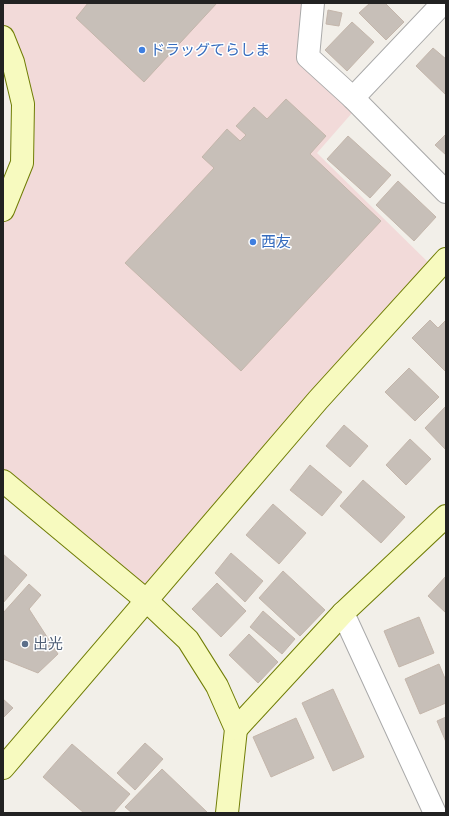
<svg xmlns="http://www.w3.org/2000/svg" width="449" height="816" font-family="Jost,'Noto Sans JP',sans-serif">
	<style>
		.commercial { fill: #f2dad9 }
		.building { fill: #c7bfb8; stroke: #c4b6ab }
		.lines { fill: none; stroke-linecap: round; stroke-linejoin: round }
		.street-casing { stroke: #a9a9a9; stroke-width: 24 }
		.secondary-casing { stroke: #707d05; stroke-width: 24 }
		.street { stroke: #fff; stroke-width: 22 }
		.secondary { stroke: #f7fabf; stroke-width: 22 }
		.shop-dot { fill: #3f7fe0; stroke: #fff; stroke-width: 1.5 }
		.service-dot { fill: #5c6f8a; stroke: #fff; stroke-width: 1.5 }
		.labels { text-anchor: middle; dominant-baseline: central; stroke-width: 3; stroke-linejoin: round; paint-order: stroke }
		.shop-label { font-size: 15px; fill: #366cbe; stroke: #fff; text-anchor: start }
		.service-label { font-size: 15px; fill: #4e5e75; stroke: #fff; text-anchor: start }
	</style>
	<rect width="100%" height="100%" fill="#f2efe9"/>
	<polygon class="commercial" points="3,3 313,3 308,57 359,105 317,153 436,270 147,601 3,481 3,210 22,163 3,37"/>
	<g class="building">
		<polygon points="88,3 217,3 144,82 76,18"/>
		<polygon points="370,3 385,3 404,22 386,40 359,13"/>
		<polygon points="328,10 342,13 339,26 326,24"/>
		<polygon points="352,22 374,42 347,71 325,50"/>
		<polygon points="433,48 446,59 446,95 416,66"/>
		<polygon points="286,99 326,136 310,154 381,221 241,371 125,263 214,168 202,157 227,129 240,141 246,135 236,126 254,107 267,119"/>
		<polygon points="446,134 446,155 435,145"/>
		<polygon points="348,136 391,175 370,198 327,159"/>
		<polygon points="398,181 436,217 414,241 376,205"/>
		<polygon points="430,320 438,328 446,320 446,372 412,338"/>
		<polygon points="409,368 439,397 415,421 385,392"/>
		<polygon points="446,406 446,450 425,428"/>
		<polygon points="344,425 368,446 350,467 326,446"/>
		<polygon points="410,439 431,459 406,485 386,465"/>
		<polygon points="310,465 342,492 322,516 290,490"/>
		<polygon points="363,480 405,517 381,543 340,506"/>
		<polygon points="273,504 306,533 279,564 246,535"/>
		<polygon points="231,553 263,581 245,602 215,573"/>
		<polygon points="3,554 27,575 3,603"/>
		<polygon points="283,571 325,610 300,636 259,598"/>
		<polygon points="446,576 446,613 428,596"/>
		<polygon points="217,583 246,611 221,637 192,609"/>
		<polygon points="29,584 41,595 29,609 58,654 38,673 3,659 3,613"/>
		<polygon points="263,611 295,639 282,654 250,627"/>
		<polygon points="419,617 434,653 399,667 384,631"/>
		<polygon points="249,634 278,662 258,683 229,655"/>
		<polygon points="439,664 446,681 446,703 420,714 405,679"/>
		<polygon points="333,689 364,757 333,771 302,703"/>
		<polygon points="3,699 13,708 3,718"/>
		<polygon points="446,717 446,742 437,721"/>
		<polygon points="296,718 314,758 271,777 253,737"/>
		<polygon points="145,743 163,759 135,790 117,773"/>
		<polygon points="72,744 130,794 113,813 84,813 43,777"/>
		<polygon points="162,769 207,812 205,813 132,813 125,807"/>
	</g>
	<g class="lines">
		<g class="street-casing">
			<g id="street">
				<polyline points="313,3 308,57 353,98 446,192"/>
				<polyline points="353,98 443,3"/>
				<polyline points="343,613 435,813"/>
			</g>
		</g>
		<g class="secondary-casing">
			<g id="secondary">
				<polyline points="3,37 13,62 23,104 22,163 3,210"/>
				<polyline points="3,481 147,601 188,640 217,686 236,729 227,813"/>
				<polyline points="236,729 343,613 446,516"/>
				<polyline points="3,768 318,400 446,259"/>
			</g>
		</g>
		<use href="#street" class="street"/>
		<use href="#secondary" class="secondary"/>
	</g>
	<g class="shop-dot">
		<circle cx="142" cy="50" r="4"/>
		<circle cx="253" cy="242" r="4"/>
	</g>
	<circle class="service-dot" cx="25" cy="644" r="4"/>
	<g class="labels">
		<g class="shop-label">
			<text x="150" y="50">ドラッグてらしま</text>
			<text x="261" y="242">西友</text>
		</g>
		<g class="service-label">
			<text x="33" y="644">出光</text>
		</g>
	</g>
	<rect width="449" height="816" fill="none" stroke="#222222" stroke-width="8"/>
</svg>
